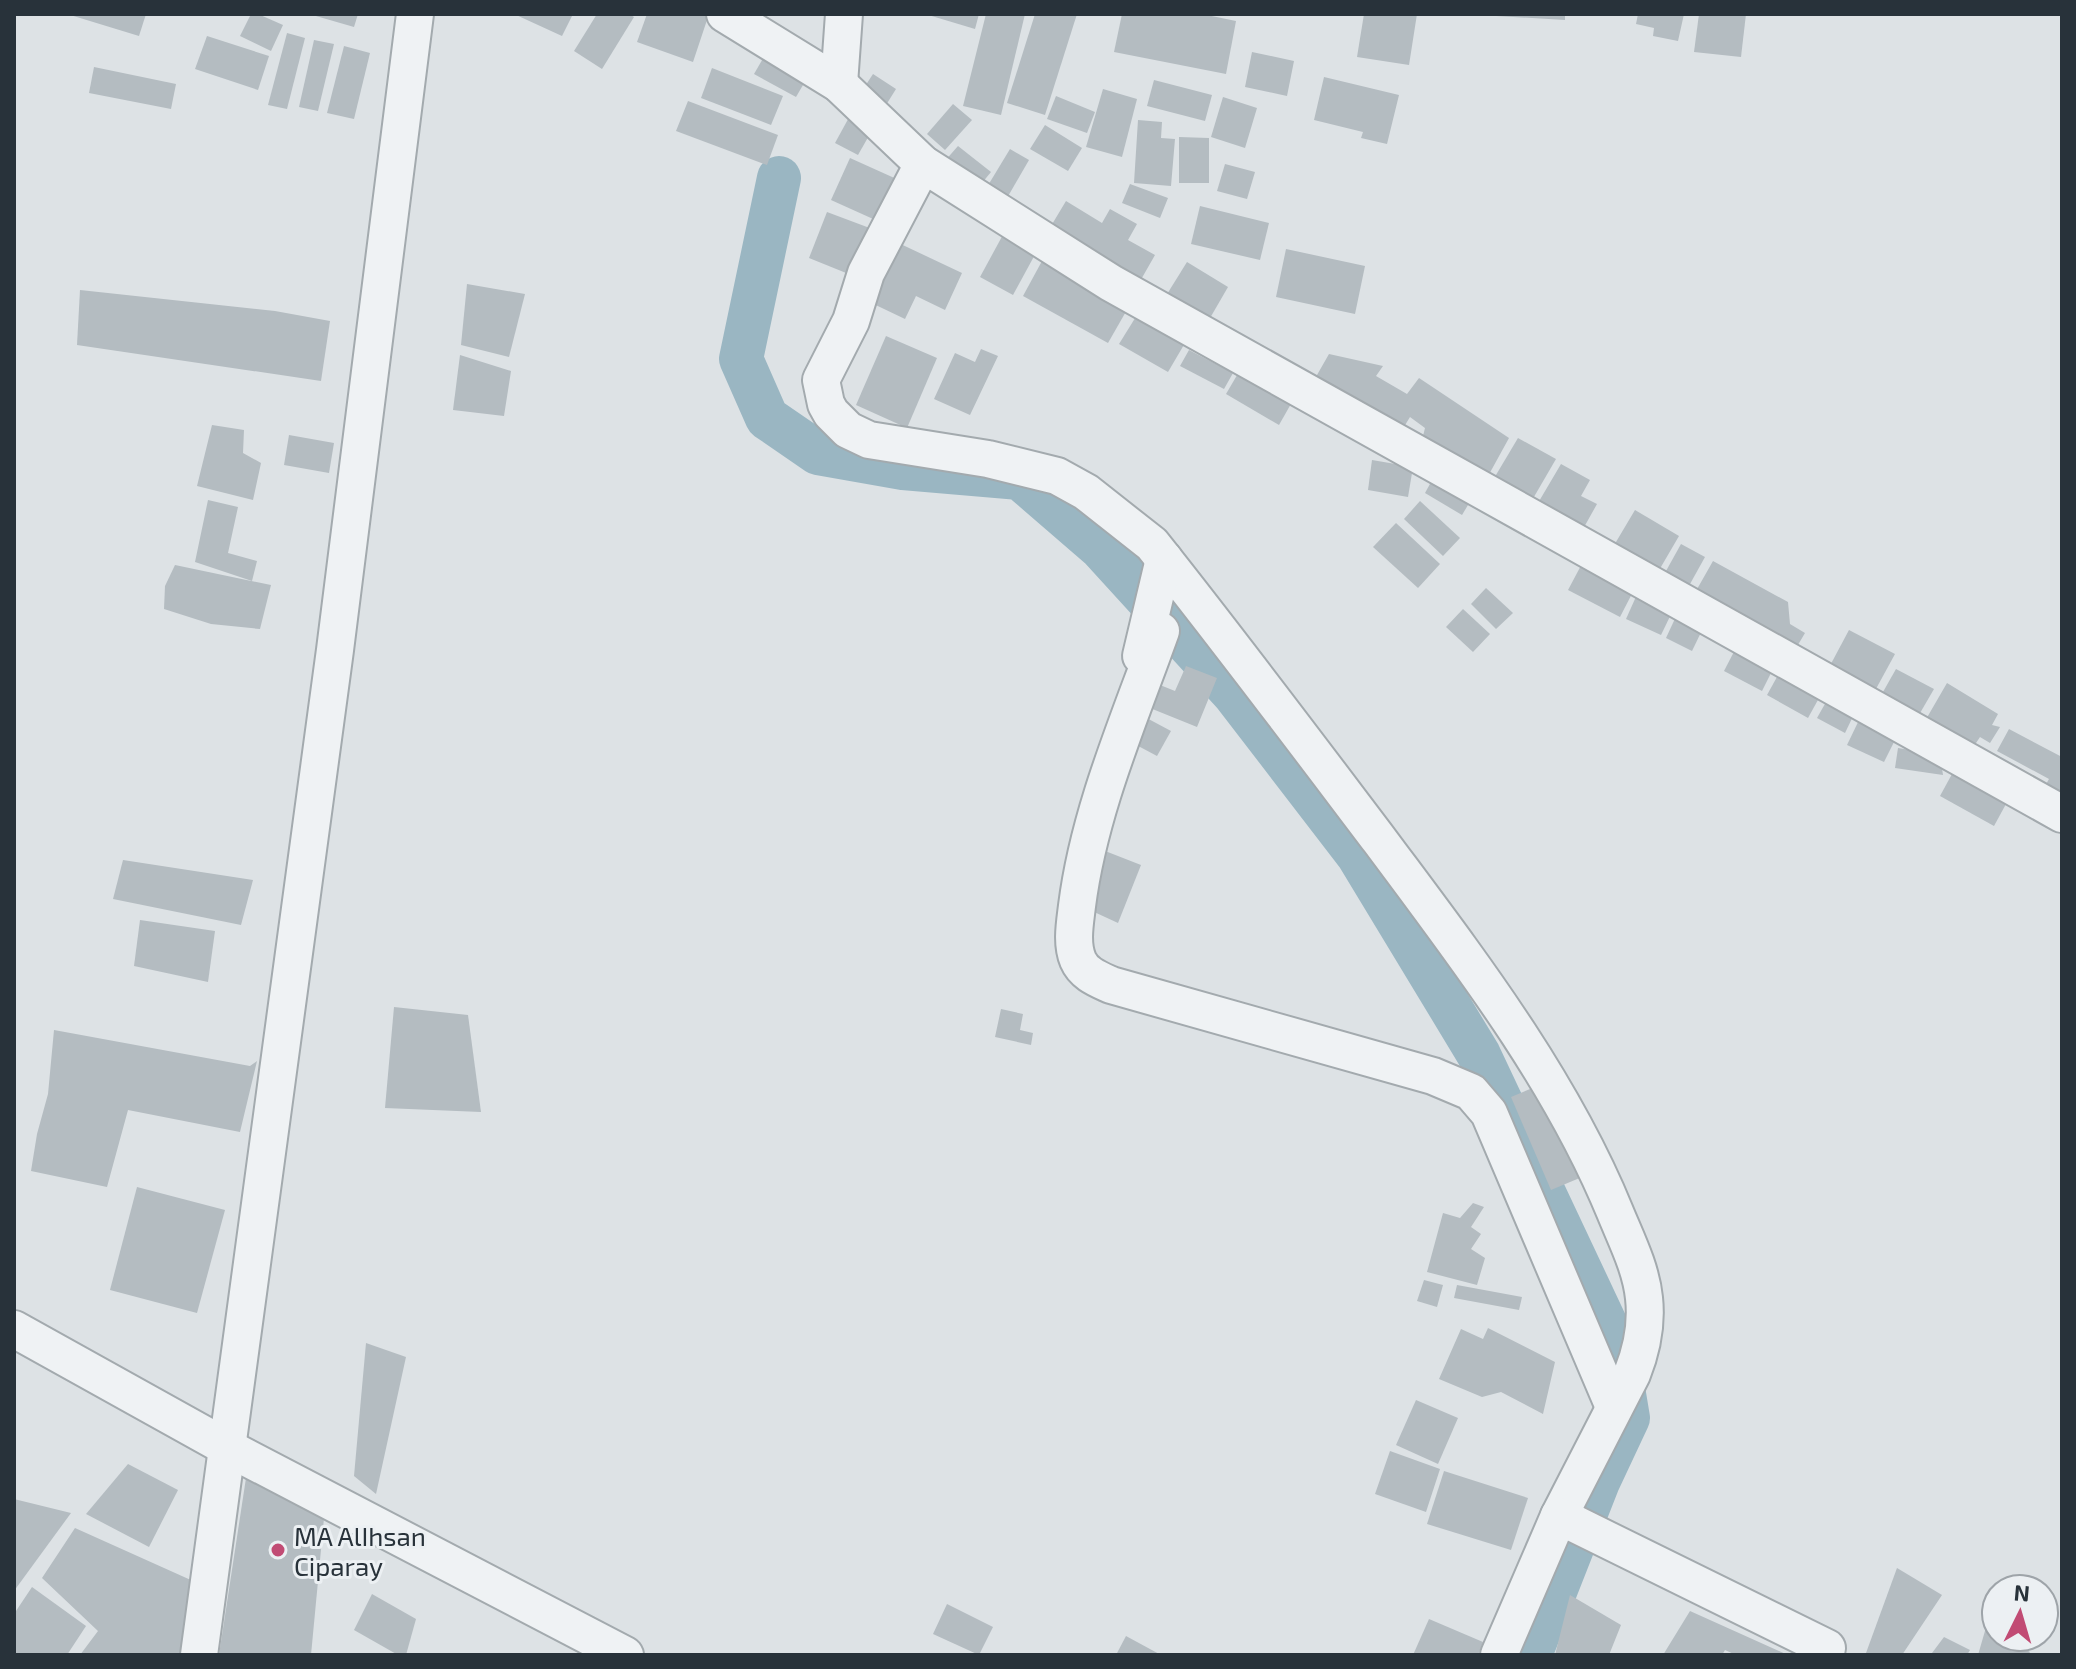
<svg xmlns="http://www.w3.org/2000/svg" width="2076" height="1669" font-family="'Exo 2',sans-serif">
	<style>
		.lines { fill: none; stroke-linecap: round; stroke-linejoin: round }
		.canal { stroke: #9ab6c2; stroke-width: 44 }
		.building { fill: #b4bcc1 }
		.street-casing { stroke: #a3aaae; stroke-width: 40 }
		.street { stroke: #eff2f4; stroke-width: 36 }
		.poi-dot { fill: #c14b74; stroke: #ecf0f3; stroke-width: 3 }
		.labels { text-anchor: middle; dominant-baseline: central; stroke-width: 6; stroke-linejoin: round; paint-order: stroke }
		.poi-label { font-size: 26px; fill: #28323a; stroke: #ecf0f3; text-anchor: start }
	</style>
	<rect width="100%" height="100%" fill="#dde2e5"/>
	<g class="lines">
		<polyline class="canal" points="779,178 741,359 767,418 818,453 903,468 1020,478 1100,547 1235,695 1358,855 1479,1055 1616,1346 1628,1418 1598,1482 1530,1655"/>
	</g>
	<g class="building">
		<polygon points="67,14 146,14 139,36"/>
		<polygon points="251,14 258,14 283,25 271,51 240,36"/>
		<polygon points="309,14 358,14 354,27"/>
		<polygon points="514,14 573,14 562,36"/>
		<polygon points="597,14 629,14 634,17 602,69 574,51"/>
		<polygon points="647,14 709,14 693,62 637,42"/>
		<polygon points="925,14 979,14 975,29"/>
		<polygon points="986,14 1025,14 1001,115 963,106"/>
		<polygon points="1035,14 1077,14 1045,115 1007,103"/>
		<polygon points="1122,14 1202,14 1236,21 1226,74 1114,52"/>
		<polygon points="1364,14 1417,14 1409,65 1357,57"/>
		<polygon points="1497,14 1565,14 1565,20 1496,16"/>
		<polygon points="1638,14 1684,14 1678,41 1653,36 1654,28 1636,24"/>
		<polygon points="1699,14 1746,14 1741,57 1694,52"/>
		<polygon points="287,33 305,38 287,109 268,105"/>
		<polygon points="207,36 269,56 258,90 195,69"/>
		<polygon points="314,40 334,44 318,111 299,107"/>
		<polygon points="344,46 370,53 354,119 327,113"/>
		<polygon points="768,50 810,73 796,97 754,74"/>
		<polygon points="1252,52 1294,61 1287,96 1245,87"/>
		<polygon points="94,67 176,84 171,109 89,93"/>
		<polygon points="712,68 783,96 771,125 701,98"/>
		<polygon points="873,74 896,89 881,113 858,97"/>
		<polygon points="1324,77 1399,95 1387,144 1361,138 1363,132 1314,120"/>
		<polygon points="1154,80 1212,95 1205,121 1147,106"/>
		<polygon points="1103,89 1137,99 1122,157 1086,147"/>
		<polygon points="1056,96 1095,112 1087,133 1047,119"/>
		<polygon points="1223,97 1257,108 1245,148 1211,137"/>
		<polygon points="688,101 778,135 767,165 676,131"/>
		<polygon points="953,104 972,120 945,150 927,134"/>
		<polygon points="852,112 875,125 858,155 835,143"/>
		<polygon points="1138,120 1162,122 1161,138 1175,139 1171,186 1134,183"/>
		<polygon points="1045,125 1082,148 1068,171 1030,149"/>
		<polygon points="1179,137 1209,138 1209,183 1179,183"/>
		<polygon points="958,146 991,172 977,189 944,162"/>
		<polygon points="1010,149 1029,160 1007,198 987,187"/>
		<polygon points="850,158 901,181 882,223 831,200"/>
		<polygon points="1225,164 1255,172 1247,199 1217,191"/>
		<polygon points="1130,184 1168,198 1160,218 1122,203"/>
		<polygon points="1066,201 1102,223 1110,209 1137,224 1128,240 1155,255 1139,283 1048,231"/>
		<polygon points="1200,206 1269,223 1260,260 1191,244"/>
		<polygon points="827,212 875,230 856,277 809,258"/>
		<polygon points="1005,231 1038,249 1013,295 980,277"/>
		<polygon points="890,239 962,273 945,310 916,296 905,319 861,298"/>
		<polygon points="1286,249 1365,266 1355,314 1276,297"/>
		<polygon points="1042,261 1128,308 1108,343 1023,296"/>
		<polygon points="1187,262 1228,287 1206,325 1164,299"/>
		<polygon points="467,284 525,294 509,357 461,345"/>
		<polygon points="80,290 275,311 330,321 321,381 77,345"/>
		<polygon points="1137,315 1185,343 1168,372 1119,344"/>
		<polygon points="886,336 937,358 907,428 856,405"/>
		<polygon points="981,349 998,356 970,415 934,399 955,353 975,362"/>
		<polygon points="1189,350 1233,373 1224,389 1180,366"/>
		<polygon points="1329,354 1383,366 1376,376 1407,394 1419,378 1509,438 1487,478 1422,440 1425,428 1410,417 1399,435 1313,382"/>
		<polygon points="460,355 511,371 504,416 453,410"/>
		<polygon points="1243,365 1296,395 1279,425 1226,394"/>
		<polygon points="212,425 244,430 243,453 261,463 253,500 197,486"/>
		<polygon points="289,435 334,443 329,473 284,465"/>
		<polygon points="1518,438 1556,459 1531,502 1493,480"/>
		<polygon points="1372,460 1413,467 1408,497 1368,490"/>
		<polygon points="1561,464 1590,480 1581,496 1597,504 1583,529 1538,503"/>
		<polygon points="1436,473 1474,495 1462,515 1425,493"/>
		<polygon points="208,500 238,507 228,553 257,561 252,581 195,562"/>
		<polygon points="1420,501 1460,538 1443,556 1404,519"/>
		<polygon points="1635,510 1679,536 1658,572 1613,547"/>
		<polygon points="1396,523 1440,564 1418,588 1373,547"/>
		<polygon points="1681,544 1705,557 1685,593 1661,580"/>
		<polygon points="1585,558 1637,584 1620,617 1568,590"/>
		<polygon points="1713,561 1788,602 1790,624 1805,633 1792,655 1692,598"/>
		<polygon points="175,565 271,585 260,629 211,624 164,609 165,586"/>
		<polygon points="1486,588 1513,613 1496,629 1471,604"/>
		<polygon points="1639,590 1675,606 1661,635 1626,619"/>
		<polygon points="1463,609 1490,634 1473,652 1446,627"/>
		<polygon points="1679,610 1706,622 1692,651 1666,638"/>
		<polygon points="1849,630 1895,654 1871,698 1825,675"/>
		<polygon points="1738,644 1776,663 1762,691 1724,671"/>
		<polygon points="1186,666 1217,678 1197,727 1145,706 1155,683 1175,691"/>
		<polygon points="1783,666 1824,689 1808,718 1767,695"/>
		<polygon points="1896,669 1934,689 1916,720 1879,699"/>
		<polygon points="1947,683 1998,714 1992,725 2000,727 1990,743 1980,737 1972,749 1925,721"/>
		<polygon points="1830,695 1857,708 1845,733 1817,718"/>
		<polygon points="1141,715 1171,731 1157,756 1127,740"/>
		<polygon points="1861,716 1898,734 1884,762 1847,745"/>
		<polygon points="2009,729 2062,757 2062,804 2041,793 2049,779 1997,751"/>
		<polygon points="1898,748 1940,755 1943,775 1895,768"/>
		<polygon points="1958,763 2012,793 1994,826 1940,796"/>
		<polygon points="1100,849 1141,865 1118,923 1079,905"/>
		<polygon points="123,860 253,880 241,925 113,899"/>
		<polygon points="140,920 215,931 208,982 134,966"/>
		<polygon points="394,1007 468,1015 481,1112 385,1108"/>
		<polygon points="1001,1009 1023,1014 1020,1030 1033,1033 1031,1045 995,1037"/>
		<polygon points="54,1030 250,1066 257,1061 240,1132 128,1110 107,1187 31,1171 37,1134 48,1094"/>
		<polygon points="1542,1084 1582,1177 1551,1190 1511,1097"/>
		<polygon points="137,1187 225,1210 197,1313 110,1290"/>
		<polygon points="1473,1203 1484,1207 1471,1227 1481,1234 1471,1249 1485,1258 1477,1285 1427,1272 1443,1213 1460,1218"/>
		<polygon points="1424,1280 1443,1285 1437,1307 1417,1301"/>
		<polygon points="1457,1285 1522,1297 1519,1310 1454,1298"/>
		<polygon points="1488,1328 1555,1362 1543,1414 1501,1392 1482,1397 1439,1379 1461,1329 1483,1339"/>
		<polygon points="366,1343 406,1357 376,1494 354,1476"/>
		<polygon points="1416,1400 1458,1418 1438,1464 1396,1445"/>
		<polygon points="1390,1451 1440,1469 1426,1512 1375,1494"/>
		<polygon points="128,1464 178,1490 149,1547 86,1514"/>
		<polygon points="1444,1471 1528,1498 1511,1550 1427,1524"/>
		<polygon points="246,1478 324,1518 311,1655 219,1655"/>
		<polygon points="14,1499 71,1513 14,1591"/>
		<polygon points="75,1528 193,1581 181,1655 80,1655 98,1631 42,1578"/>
		<polygon points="1897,1568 1942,1595 1902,1655 1871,1655 1866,1653"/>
		<polygon points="32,1587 86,1626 67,1655 14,1655 14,1614"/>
		<polygon points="372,1594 416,1619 406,1655 398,1655 354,1630"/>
		<polygon points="1570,1595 1621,1625 1609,1655 1555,1655"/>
		<polygon points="947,1604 993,1627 979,1655 933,1634"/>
		<polygon points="1690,1611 1788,1655 1736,1655 1725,1650 1722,1655 1663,1655"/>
		<polygon points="1429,1619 1483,1642 1478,1655 1413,1655"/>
		<polygon points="1987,1624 1996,1630 1996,1637 2007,1637 2030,1652 2028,1655 1978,1655"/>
		<polygon points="1126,1636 1161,1655 1116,1655"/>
		<polygon points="1944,1637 1970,1650 1967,1655 1935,1655 1932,1653"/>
	</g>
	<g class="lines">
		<g class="street-casing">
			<g id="street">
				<polyline points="725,14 839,84 923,164 1111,283 2062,814"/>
				<polyline points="839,84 844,14"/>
				<path d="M923,164l-57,109 -15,48 -30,59 5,24 5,9 17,17 21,10 119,19 69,17 29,16 66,52c78,98 153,198 228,297 87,117 179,235 235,371 11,27 26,56 29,86 3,27 -2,51 -12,76l-73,142"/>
				<path d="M1161,631c-32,89 -72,180 -84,275 -2,17 -6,37 1,54 6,14 20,19 33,25l322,91 38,16 18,21 125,294"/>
				<polyline points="1141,656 1164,559"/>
				<polyline points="14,1329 228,1448 625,1655"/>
				<polyline points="199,1655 335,650 415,14"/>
				<polyline points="1499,1655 1559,1516 1827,1648"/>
			</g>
		</g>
		<use href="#street" class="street"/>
	</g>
	<circle class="poi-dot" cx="278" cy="1550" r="8"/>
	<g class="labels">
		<g class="poi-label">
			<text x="294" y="1535">MA AlIhsan<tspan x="294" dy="30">Ciparay</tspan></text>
		</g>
	</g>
	<rect width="2076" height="1669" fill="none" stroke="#28323a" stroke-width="32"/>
	<g transform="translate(2020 1613) rotate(5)"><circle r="38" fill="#ecf0f3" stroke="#9ea4a9" stroke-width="2"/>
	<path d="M0-6L14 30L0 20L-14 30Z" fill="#c14b74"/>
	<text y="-12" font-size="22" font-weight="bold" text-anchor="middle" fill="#28323a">N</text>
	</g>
</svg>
